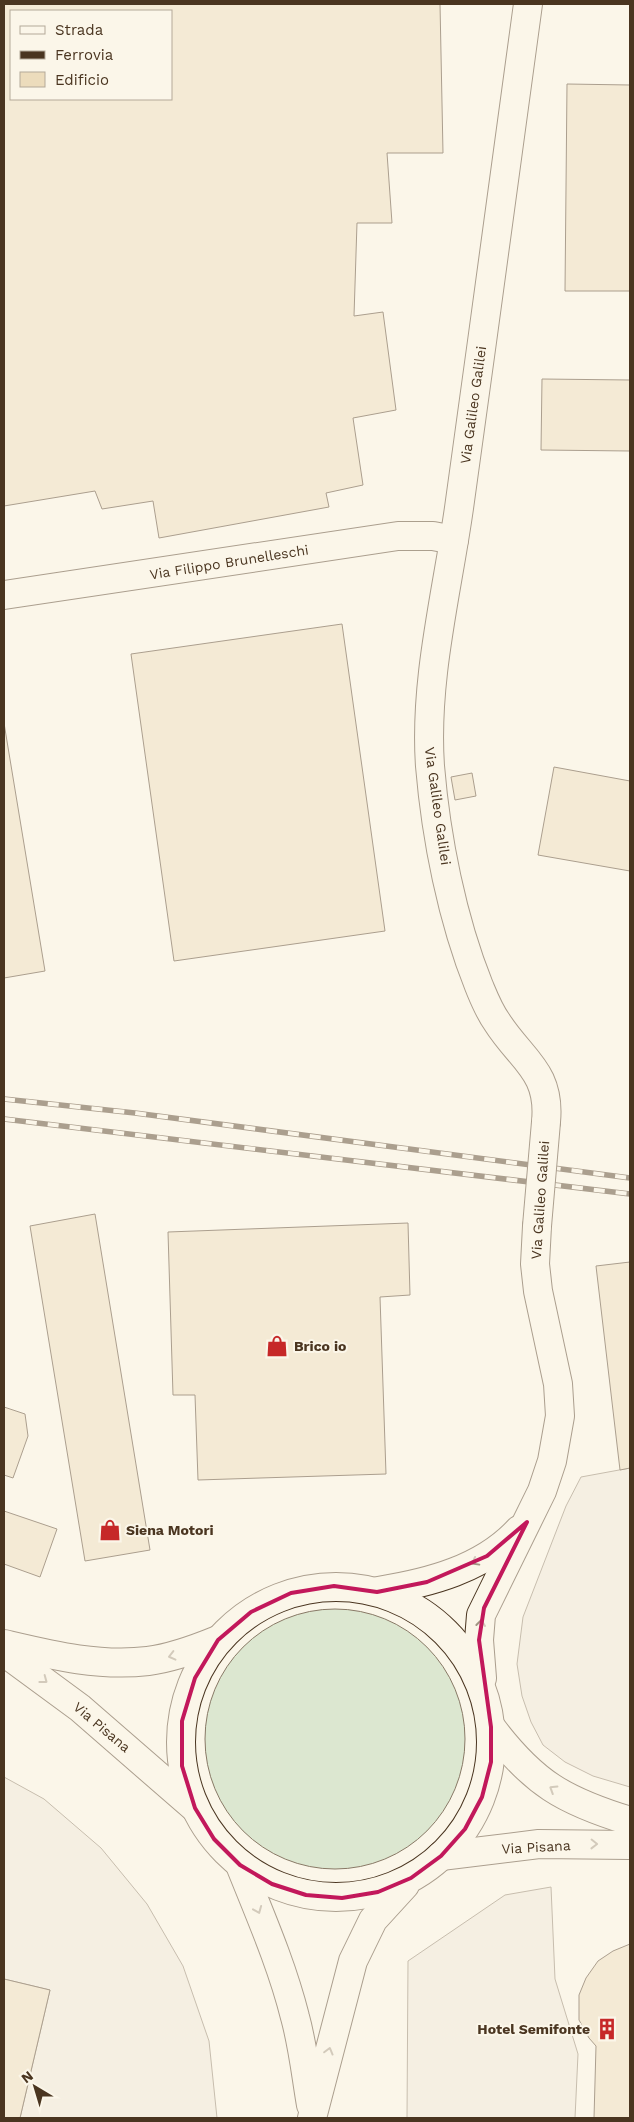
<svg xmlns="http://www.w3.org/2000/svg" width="634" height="2122" font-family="'Work Sans',sans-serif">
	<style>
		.green { fill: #dce7d0; stroke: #887966 }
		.parking { fill: #ede7d9; stroke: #887966 }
		.building { fill: #ecdcbc; stroke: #4a3520; fill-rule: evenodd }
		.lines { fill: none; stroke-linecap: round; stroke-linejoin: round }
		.street-casing { stroke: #4a3520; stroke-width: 30 }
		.secondary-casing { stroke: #4a3520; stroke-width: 30 }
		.street { stroke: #fbf6e9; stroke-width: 28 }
		.secondary { stroke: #fbf6e9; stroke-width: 28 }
		.rail-casing { stroke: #4a3520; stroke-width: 5.5 }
		.rail { stroke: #fbf6e9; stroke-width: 4; stroke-dasharray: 11; stroke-linecap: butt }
		.secondary-bridge-casing { stroke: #4a3520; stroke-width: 30; stroke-linecap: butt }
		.secondary-bridge { stroke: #fbf6e9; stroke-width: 28 }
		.oneway { stroke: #a29684 }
		.marked { fill: none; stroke: #c2185b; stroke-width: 4; stroke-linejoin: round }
		.labels { text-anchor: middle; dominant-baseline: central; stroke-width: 4; stroke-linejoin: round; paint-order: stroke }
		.street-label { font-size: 14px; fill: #4a3520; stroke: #fbf6e9 }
		.poi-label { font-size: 14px; font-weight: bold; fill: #4a3520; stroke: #fbf6e9; text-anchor: start }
	</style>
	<rect width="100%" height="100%" fill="#fbf6e9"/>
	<circle class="green" cx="335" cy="1739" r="130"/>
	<g class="parking">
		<polygon points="630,1468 630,1787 593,1776 565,1762 543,1745 531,1722 522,1696 517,1664 523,1617 566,1506 581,1477"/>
		<polygon points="4,1777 44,1799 101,1848 147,1904 183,1966 209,2041 217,2118 20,2118 50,1990 4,1979"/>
		<polygon points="551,1887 555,1979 578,2054 575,2118 407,2118 408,1961 505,1895"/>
	</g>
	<g class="building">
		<path d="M4,4h436l3,149h-56l5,70h-35l-3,93 29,-4 13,98 -43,8 10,67 -37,8 3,14 -170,31 -6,-37 -51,8 -7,-18 -91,15zM11,11h160v88h-160z"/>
		<polygon points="567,84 630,85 630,291 565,291"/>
		<polygon points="542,379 630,380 630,451 541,450"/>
		<polygon points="342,624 385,931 174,961 131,654"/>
		<polygon points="4,723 45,971 4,978"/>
		<polygon points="554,767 630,781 630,871 538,855"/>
		<polygon points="472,773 476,796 455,800 451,777"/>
		<polygon points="95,1214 150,1550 85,1561 30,1226"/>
		<polygon points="408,1223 410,1295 380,1297 386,1474 198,1480 195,1395 173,1395 168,1232"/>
		<polygon points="630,1262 630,1468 620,1470 596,1266"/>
		<polygon points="4,1407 25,1414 28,1436 13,1478 4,1475"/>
		<polygon points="4,1511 57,1529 40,1577 4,1564"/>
		<polygon points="630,1944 630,2118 594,2118 596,2046 589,2038 579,2020 579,1995 586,1978 598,1961 613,1951"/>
		<polygon points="4,1979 50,1990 20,2118 4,2118"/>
	</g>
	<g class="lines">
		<g class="street-casing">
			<polyline id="street" points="4,595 398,536 433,536 454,540"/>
		</g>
		<g class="secondary-casing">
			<g id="secondary">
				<path d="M528,4c-22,168 -46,336 -69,504 -12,85 -35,172 -29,258 6,72 22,153 49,220 5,12 10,25 18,36 24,38 54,49 49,100"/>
				<circle cx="336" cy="1742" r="155"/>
				<path d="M378,1591c51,-8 105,-22 141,-61"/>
				<path d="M4,1644c47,11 95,23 144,17 24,-3 48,-12 70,-21"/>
				<polyline points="4,1652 80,1708 195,1808"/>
				<polyline points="482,1678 479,1640 481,1615 542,1491 552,1461 560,1416 558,1384 538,1291 535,1264 537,1226"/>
				<path d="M491,1727c42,56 73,74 139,94"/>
				<polyline points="441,1856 539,1844 630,1845"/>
				<path d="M240,1865c20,50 42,100 55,152 8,29 11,59 16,88"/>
				<polyline points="312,2118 353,1961 373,1920 405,1885"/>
			</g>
		</g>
		<use href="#street" class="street"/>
		<use href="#secondary" class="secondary"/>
		<g class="rail-casing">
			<g id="rail">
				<polyline points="4,1099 135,1113 630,1178"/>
				<polyline points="4,1119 630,1194"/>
			</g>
		</g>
		<use href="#rail" class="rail"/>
		<g class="secondary-bridge-casing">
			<polyline id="secondary-bridge" points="537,1226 546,1122"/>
		</g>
		<use href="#secondary-bridge" class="secondary-bridge"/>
	</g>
	<defs><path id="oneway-chevron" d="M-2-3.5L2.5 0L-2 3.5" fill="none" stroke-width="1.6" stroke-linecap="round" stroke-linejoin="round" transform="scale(1.25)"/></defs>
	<g class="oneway">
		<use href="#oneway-chevron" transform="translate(475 1562) rotate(151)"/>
		<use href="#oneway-chevron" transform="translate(481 1623) rotate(-83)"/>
		<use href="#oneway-chevron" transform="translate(172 1656) rotate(166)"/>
		<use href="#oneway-chevron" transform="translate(44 1680) rotate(37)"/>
		<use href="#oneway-chevron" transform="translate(553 1789) rotate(-148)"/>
		<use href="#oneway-chevron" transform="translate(594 1844) rotate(1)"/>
		<use href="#oneway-chevron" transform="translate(258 1910) rotate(68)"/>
		<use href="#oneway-chevron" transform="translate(329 2051) rotate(-75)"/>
	</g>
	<path d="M0 0H634V2122H0ZM527,1522l-43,86 -5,32 12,87v35l-9,35 -17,32 -24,27 -30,22 -33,14 -36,6 -36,-3 -34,-11 -32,-19 -26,-26 -19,-31 -13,-42v-45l13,-43 23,-38 33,-28 40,-19 43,-7 43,6 50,-10 60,-26z" fill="#fbf6e9" fill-opacity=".55" fill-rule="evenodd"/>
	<path class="marked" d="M527,1522l-43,86 -5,32 12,87v35l-9,35 -17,32 -24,27 -30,22 -33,14 -36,6 -36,-3 -34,-11 -32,-19 -26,-26 -19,-31 -13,-42v-45l13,-43 23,-38 33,-28 40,-19 43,-7 43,6 50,-10 60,-26z"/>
	<defs>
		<g id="shop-bare" transform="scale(1.725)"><path d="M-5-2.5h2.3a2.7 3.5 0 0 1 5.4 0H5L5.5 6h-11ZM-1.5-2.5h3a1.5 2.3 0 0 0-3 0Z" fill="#c62828" stroke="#fbf6e9" stroke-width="2.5" paint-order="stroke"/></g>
		<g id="building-bare" transform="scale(1.725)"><path d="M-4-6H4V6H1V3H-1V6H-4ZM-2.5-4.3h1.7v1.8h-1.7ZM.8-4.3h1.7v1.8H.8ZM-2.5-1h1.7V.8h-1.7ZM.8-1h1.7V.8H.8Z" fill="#c62828" stroke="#fbf6e9" stroke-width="2.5" paint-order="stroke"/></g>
	</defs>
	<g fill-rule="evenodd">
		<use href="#shop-bare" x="277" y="1346"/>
		<use href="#shop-bare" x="110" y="1530"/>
		<use href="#building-bare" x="607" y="2029"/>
	</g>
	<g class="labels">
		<g class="street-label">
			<text transform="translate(473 405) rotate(-82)">Via Galileo Galilei</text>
			<text transform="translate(229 562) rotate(-9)">Via Filippo Brunelleschi</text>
			<text transform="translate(438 806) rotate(82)">Via Galileo Galilei</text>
			<text transform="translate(540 1200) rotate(-86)">Via Galileo Galilei</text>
			<text transform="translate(102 1727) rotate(40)">Via Pisana</text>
			<text transform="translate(536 1847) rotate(-3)">Via Pisana</text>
		</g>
		<g class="poi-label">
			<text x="294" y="1346">Brico io</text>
			<text x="126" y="1530">Siena Motori</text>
			<text x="590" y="2029" text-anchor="end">Hotel Semifonte</text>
		</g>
	</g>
	<rect width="634" height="2122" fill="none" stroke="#4a3520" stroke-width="10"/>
	<rect x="10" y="10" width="162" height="90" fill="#fbf6e9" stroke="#b4a999"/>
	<rect x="20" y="26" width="25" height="8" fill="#fbf6e9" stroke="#b4a999"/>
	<text x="55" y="35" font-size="15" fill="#4a3520">Strada</text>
	<rect x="20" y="51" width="25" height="8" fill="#4a3520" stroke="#b4a999"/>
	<text x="55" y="60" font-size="15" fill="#4a3520">Ferrovia</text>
	<rect x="20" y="72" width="25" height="15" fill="#ecdcbc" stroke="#b4a999"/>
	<text x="55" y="85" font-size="15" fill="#4a3520">Edificio</text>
	<g transform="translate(35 2087) rotate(322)" stroke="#fbf6e9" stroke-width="4" paint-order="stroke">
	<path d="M0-4L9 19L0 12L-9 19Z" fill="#4a3520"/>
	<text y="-8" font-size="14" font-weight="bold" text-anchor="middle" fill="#4a3520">N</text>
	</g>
</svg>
